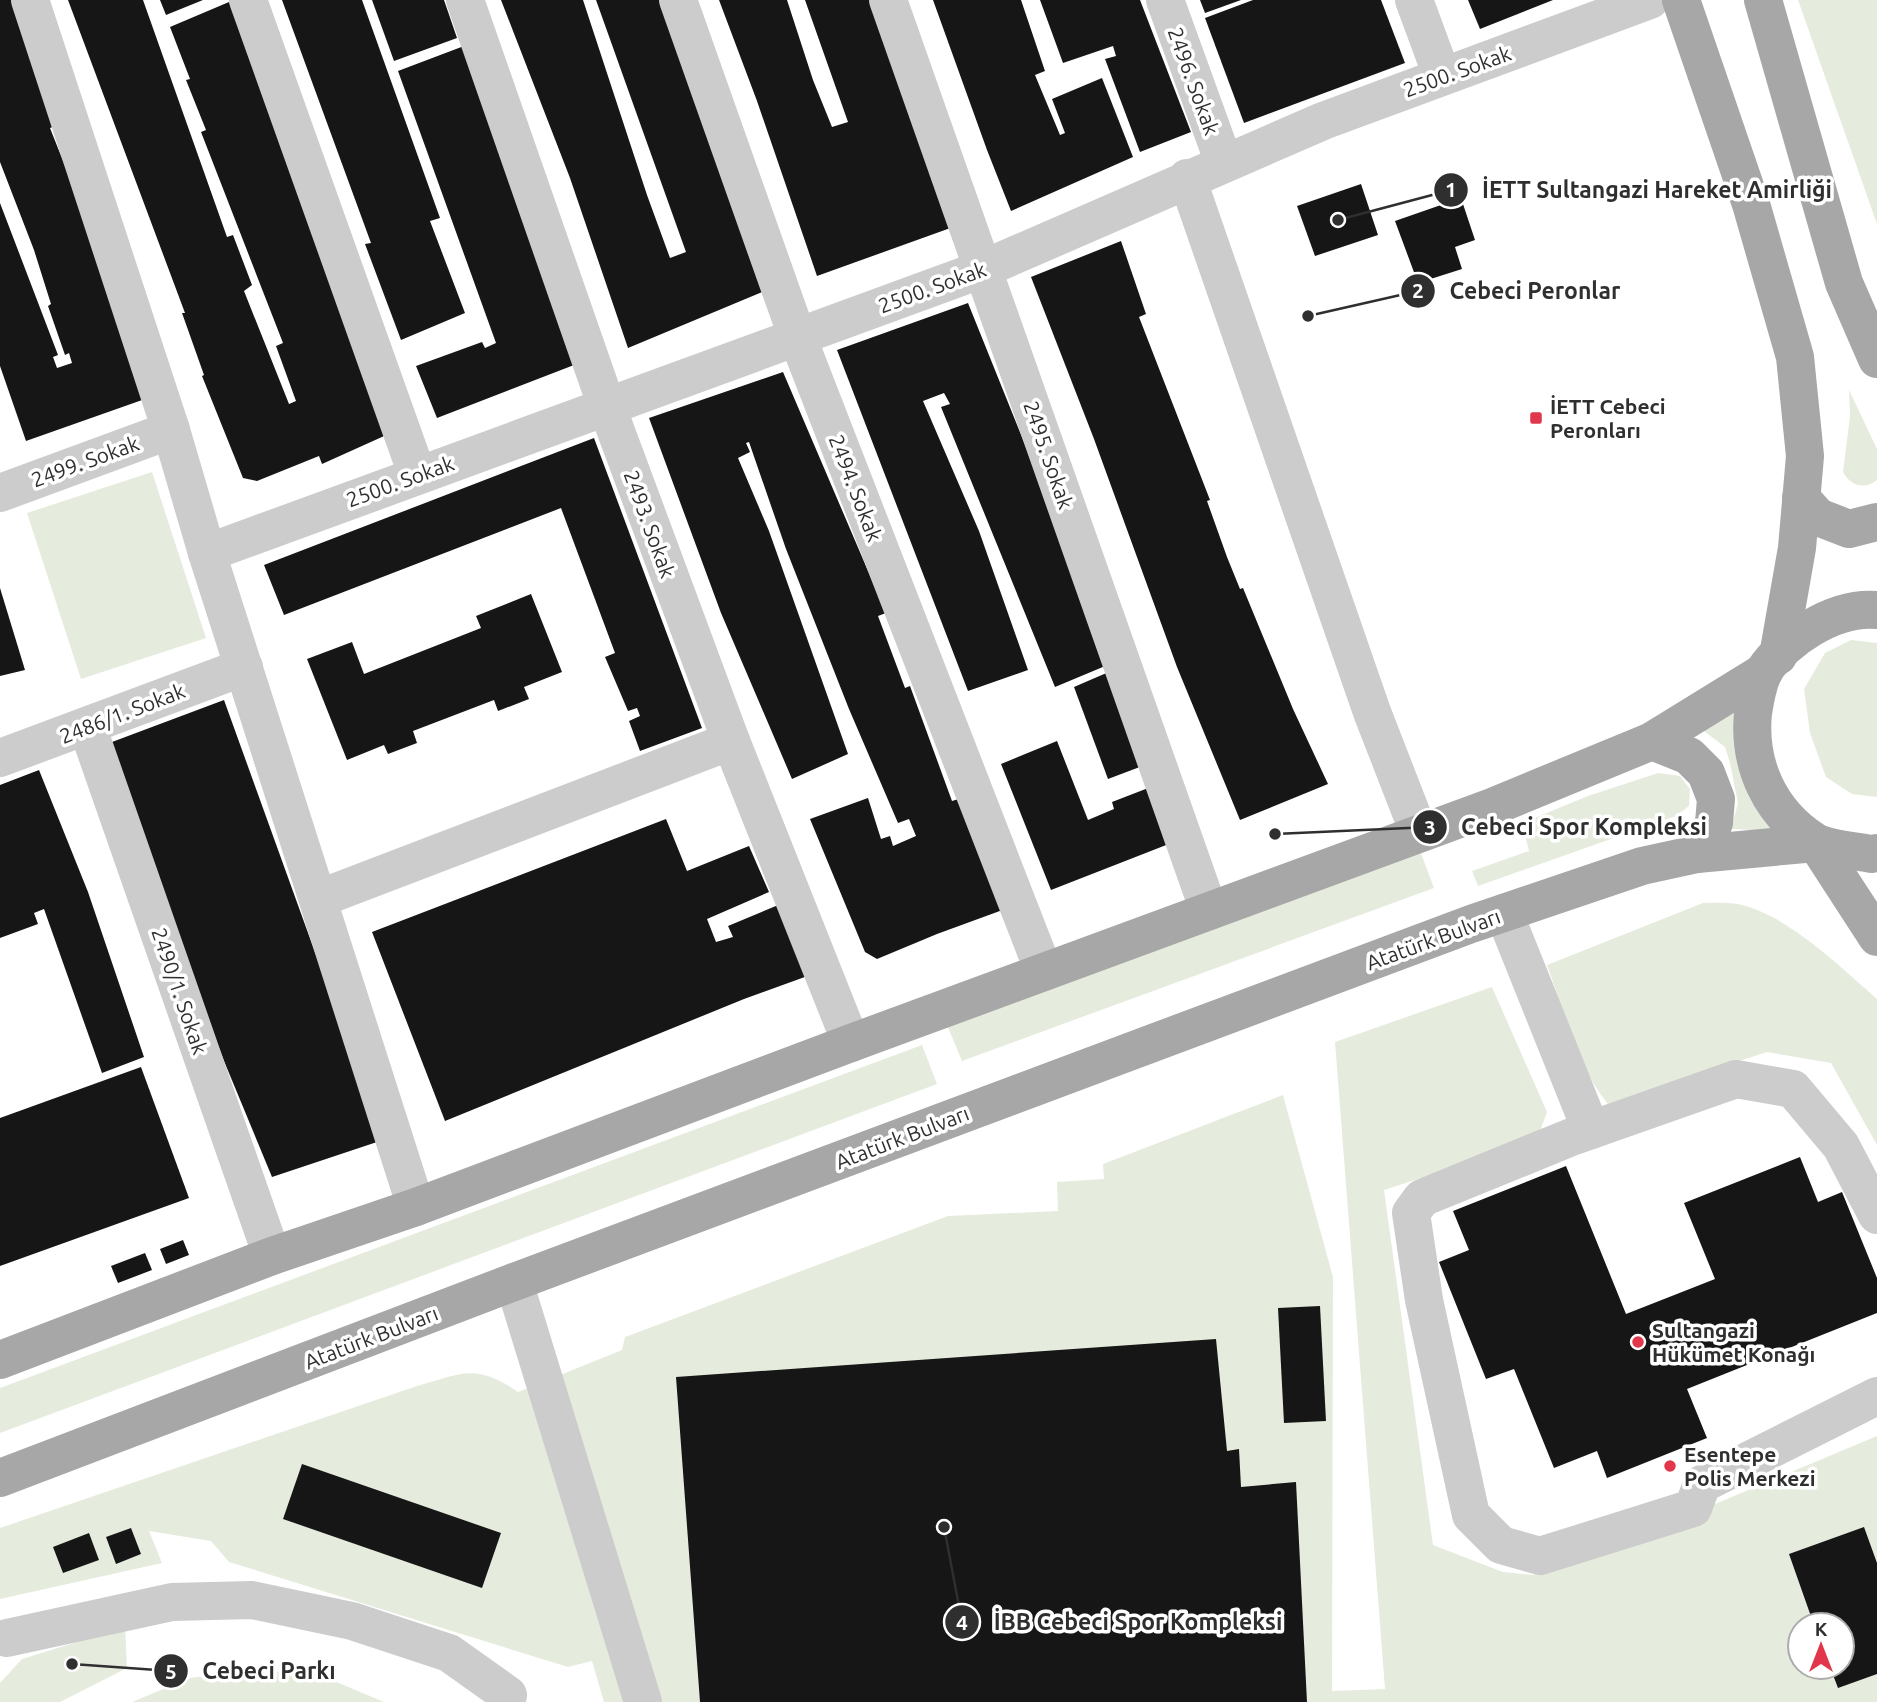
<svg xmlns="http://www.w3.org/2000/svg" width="1877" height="1702" font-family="Ubuntu,sans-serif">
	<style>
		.green { fill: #e6ecdd; fill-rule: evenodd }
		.building { fill: #161616 }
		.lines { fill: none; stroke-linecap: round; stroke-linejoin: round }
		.minor { stroke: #ccc; stroke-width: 38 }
		.major { stroke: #a7a7a7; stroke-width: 38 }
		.poi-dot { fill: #e2364b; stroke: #fff; stroke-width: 2.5 }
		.labels { text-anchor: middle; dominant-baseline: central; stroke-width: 7; stroke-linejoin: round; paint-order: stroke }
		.street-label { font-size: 21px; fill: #2f2f2f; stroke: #fff }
		.poi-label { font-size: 21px; font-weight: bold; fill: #2f2f2f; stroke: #fff; text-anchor: start }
		.leader { fill: none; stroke: #2f2f2f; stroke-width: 2.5 }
		.callout-dot { fill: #2f2f2f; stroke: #fff; stroke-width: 2.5 }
		.mark-label { font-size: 21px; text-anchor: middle; font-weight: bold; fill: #fff }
		.callout-label { font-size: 23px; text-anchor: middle; font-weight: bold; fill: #2f2f2f; stroke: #fff; stroke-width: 7; stroke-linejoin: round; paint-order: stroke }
	</style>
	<rect width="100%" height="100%" fill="#fff"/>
	<g class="green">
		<polygon points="1798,0 1877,0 1877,224"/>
		<path d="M1849,390l28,59v31c-12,10 -27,6 -34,-8l7,-56z"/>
		<polygon points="152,472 206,638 81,679 27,513"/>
		<polygon points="1851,640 1877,643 1877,797 1852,794 1826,777 1810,733 1804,689 1825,653"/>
		<polygon points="1738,701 1772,831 1731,829 1738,803 1730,763 1725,747 1700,728"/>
		<polygon points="1658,773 1680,776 1690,789 1689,806 1676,816 1478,886 1472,871 1529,851 1522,823 1588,796"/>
		<polygon points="1419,848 1434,888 962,1061 947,1025"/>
		<path d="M1703,903c13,0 27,-1 39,2 46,11 100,63 135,94v146l-46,-82 -64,-11 -159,52c-30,-36 -45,-95 -61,-139z"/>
		<path d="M1492,987l55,125 -7,19 -9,11 -147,48 49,355 70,27 30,3 77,-27 267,-112v266h-1273l-12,-41 -24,6 -339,-105 -18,-21 -62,-10 13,32 -162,36v-71l417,-142c46,-13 59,-23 101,6l104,-42 3,-13 323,-121 110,-5 -1,-29 47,-3 -1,-15 180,-69 50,182 -1,414 53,-2 -50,-647zM1800,1625h42v42h-42z"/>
		<polygon points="922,1045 937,1084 0,1433 0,1388"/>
		<polygon points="125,1627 127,1668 60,1702 0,1702 0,1683 22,1659"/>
		<polygon points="258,1669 327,1678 384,1702 132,1702 190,1678"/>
	</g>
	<g class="building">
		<polygon points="0,0 11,0 55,126 50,128 69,176 145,399 26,441 0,366 0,203 58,355 53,357 57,368 72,363 69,353 65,355 48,306 51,304 34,250 0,162"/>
		<polygon points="68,0 143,0 227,237 233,235 252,285 244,291 289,404 296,401 276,346 283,343 201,132 206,130 186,80 190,79 170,27 229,2 393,432 322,464 319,456 257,481 243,478 202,376 204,375 182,313 185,313"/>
		<polygon points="160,0 203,0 166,15"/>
		<polygon points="282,0 362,0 440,218 430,221 465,313 401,340 365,244 371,243"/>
		<polygon points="372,0 444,0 457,38 394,61"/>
		<polygon points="501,0 583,0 647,195 670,258 686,252 596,0 667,0 772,288 628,348 570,178"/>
		<polygon points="719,0 787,0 813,80 832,127 848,122 805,0 876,0 956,226 817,276 757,101"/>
		<polygon points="933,0 1021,0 1045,71 1035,75 1060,135 1065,133 1052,99 1102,78 1133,157 1011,211 987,150"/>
		<polygon points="1040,0 1140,0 1191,132 1140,152 1105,59 1116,56 1113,46 1063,63"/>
		<polygon points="1200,0 1241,0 1205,13"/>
		<polygon points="1253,0 1381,0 1405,63 1244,123 1205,18"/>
		<polygon points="1468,0 1553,0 1480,29"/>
		<polygon points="464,46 574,365 437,418 416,366 482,342 485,348 496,343 398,71"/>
		<polygon points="1361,184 1378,235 1315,256 1297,206"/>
		<polygon points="1461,198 1475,240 1455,247 1462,269 1418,283 1395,221"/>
		<polygon points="1121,241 1146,314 1139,317 1210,500 1207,501 1227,557 1240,589 1243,588 1293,709 1328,784 1240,820 1177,667 1094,439 1031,277"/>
		<polygon points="968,303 1065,544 1110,664 1055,687 941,407 950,404 944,393 923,401 979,531 1028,670 968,691 837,350"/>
		<polygon points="783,372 886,613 878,616 905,688 910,686 952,801 962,798 1008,908 937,934 877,959 865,952 810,819 868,798 881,839 890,836 893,846 916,836 909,819 898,823 849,709 786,549 749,442 746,443 750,452 738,458 769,531 848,754 792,779 721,613 649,418"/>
		<polygon points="594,438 702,728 640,751 629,721 640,716 637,708 628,711 605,657 615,653 561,508 284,615 264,565"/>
		<polygon points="0,588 25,670 0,676"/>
		<polygon points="531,594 562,672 524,687 529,699 498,711 494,700 413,731 417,743 388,754 384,745 347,760 307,659 352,642 364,674 481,628 476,616"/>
		<polygon points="1118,668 1153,762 1108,779 1074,687"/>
		<polygon points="224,700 338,1016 377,1142 272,1177 224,1061 104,745"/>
		<polygon points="1057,741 1088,820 1114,809 1112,802 1156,785 1179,840 1051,890 1001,764"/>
		<polygon points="39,770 88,892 144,1057 102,1073 44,909 34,913 38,924 0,938 0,785"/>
		<polygon points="666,819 687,871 749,846 769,892 707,919 716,942 733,937 728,926 783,903 813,974 744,999 445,1121 372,932"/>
		<polygon points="141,1067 189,1198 0,1266 0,1118"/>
		<polygon points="1800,1157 1818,1202 1842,1192 1877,1278 1877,1313 1687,1389 1707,1438 1607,1478 1597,1451 1554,1468 1514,1369 1486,1379 1439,1262 1469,1250 1453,1211 1566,1166 1626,1314 1715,1279 1684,1203"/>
		<polygon points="183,1240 189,1255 166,1264 160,1249"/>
		<polygon points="145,1253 152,1270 118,1283 111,1266"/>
		<polygon points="1320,1306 1326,1421 1284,1423 1278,1308"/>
		<polygon points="1216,1339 1227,1451 1239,1449 1241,1487 1296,1482 1307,1702 700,1702 676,1377"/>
		<polygon points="302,1464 501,1533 482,1588 283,1519"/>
		<polygon points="1864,1527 1877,1563 1877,1674 1838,1688 1830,1667 1842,1667 1842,1625 1814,1625 1789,1554"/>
		<polygon points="131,1528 141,1554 116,1564 106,1537"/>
		<polygon points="89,1533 99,1560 63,1573 53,1547"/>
	</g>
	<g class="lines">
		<g class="minor">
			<polyline points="30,0 171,430 207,553 416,1207"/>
			<polyline points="248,0 417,474"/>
			<polyline points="465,0 607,407 731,741 851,1043"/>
			<polyline points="678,0 797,336 1044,972"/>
			<polyline points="888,0 1209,911"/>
			<polyline points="1165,0 1224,163"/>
			<polyline points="1414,0 1442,76"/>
			<polyline points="1187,178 1372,712 1419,833"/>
			<polyline points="0,493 171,430"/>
			<polyline points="207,553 983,269 1323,121 1650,0"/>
			<polyline points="87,726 272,1256"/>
			<polyline points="0,758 244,667"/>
			<polyline points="318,899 731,741"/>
			<polyline points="1504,913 1591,1130"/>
			<polyline points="1877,1215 1841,1146 1793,1089 1736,1079 1574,1136 1422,1198 1411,1213 1424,1300 1471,1515 1501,1545 1540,1556 1693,1508 1702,1484 1877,1396"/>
			<polyline points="514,1282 643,1702"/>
			<polyline points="7,1638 172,1602 252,1600 352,1621 449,1653 508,1695"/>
		</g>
		<g class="major">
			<polyline points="1681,0 1751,204 1795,357 1805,456 1797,548 1778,656"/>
			<polyline points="1763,0 1844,283 1877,359"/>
			<polyline points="1801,498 1818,517 1849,529 1877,522"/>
			<path d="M1877,610c-23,-2 -46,6 -66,18 -17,10 -36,26 -47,43 -6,12 -9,29 -11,42 -5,51 16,99 61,128 12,8 43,10 57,13l6,-1"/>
			<polyline points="1652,741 1689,756 1706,773 1716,799 1714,823 1697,854"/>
			<polyline points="1816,843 1877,937"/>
			<polyline points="0,1360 272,1256 416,1207 851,1043 1492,807 1652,741 1764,672"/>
			<polyline points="0,1478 514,1282 1471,924 1642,866 1697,854 1816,843"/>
		</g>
	</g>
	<g class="poi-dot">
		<rect x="1529" y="411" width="14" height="14" rx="3.5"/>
		<circle cx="1638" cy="1342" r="7"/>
		<circle cx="1670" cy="1466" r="7"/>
	</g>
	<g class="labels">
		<g class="street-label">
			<text transform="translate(1457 71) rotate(-20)">2500. Sokak</text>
			<text transform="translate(1194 81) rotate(70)">2496. Sokak</text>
			<text transform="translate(932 287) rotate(-20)">2500. Sokak</text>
			<text transform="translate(1049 455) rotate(71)">2495. Sokak</text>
			<text transform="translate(85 461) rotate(-20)">2499. Sokak</text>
			<text transform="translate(400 481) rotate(-20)">2500. Sokak</text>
			<text transform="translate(856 488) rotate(69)">2494. Sokak</text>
			<text transform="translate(650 524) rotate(70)">2493. Sokak</text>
			<text transform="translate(122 713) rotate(-21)">2486/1. Sokak</text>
			<text transform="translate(1433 939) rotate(-20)">Atatürk Bulvarı</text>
			<text transform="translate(180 991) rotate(71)">2490/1. Sokak</text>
			<text transform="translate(902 1137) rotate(-21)">Atatürk Bulvarı</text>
			<text transform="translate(371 1337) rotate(-21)">Atatürk Bulvarı</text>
		</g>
		<g class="poi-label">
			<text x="1550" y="406">İETT Cebeci<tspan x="1550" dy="24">Peronları</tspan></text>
			<text x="1652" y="1330">Sultangazi<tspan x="1652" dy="24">Hükümet Konağı</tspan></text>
			<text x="1684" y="1454">Esentepe<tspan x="1684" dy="24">Polis Merkezi</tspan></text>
		</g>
	</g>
	<path class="leader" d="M1338 220L1451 190M1308 316L1418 291M1275 834L1430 827M944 1527L962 1622M72 1664L171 1671"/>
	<g class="callout-dot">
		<circle cx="1338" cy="220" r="7"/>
		<circle cx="1308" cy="316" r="7"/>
		<circle cx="1275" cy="834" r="7"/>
		<circle cx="944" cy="1527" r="7"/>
		<circle cx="72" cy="1664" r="7"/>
		<circle cx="1451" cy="190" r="18"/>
		<circle cx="1418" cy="291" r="18"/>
		<circle cx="1430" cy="827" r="18"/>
		<circle cx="962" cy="1622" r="18"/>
		<circle cx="171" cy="1671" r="18"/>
	</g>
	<g class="mark-label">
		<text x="1451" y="197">1</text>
		<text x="1418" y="298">2</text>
		<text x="1430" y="835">3</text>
		<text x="962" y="1630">4</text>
		<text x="171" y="1679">5</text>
	</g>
	<g class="callout-label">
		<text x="1657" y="198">İETT Sultangazi Hareket Amirliği</text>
		<text x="1535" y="299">Cebeci Peronlar</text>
		<text x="1584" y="835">Cebeci Spor Kompleksi</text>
		<text x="1138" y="1630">İBB Cebeci Spor Kompleksi</text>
		<text x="269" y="1679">Cebeci Parkı</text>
	</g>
	<g transform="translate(1821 1646)"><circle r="33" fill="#ffffff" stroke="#acacac" stroke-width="2"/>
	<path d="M0-5L12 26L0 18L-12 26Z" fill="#e2364b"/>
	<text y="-10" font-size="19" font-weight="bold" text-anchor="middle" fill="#2f2f2f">K</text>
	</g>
</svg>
